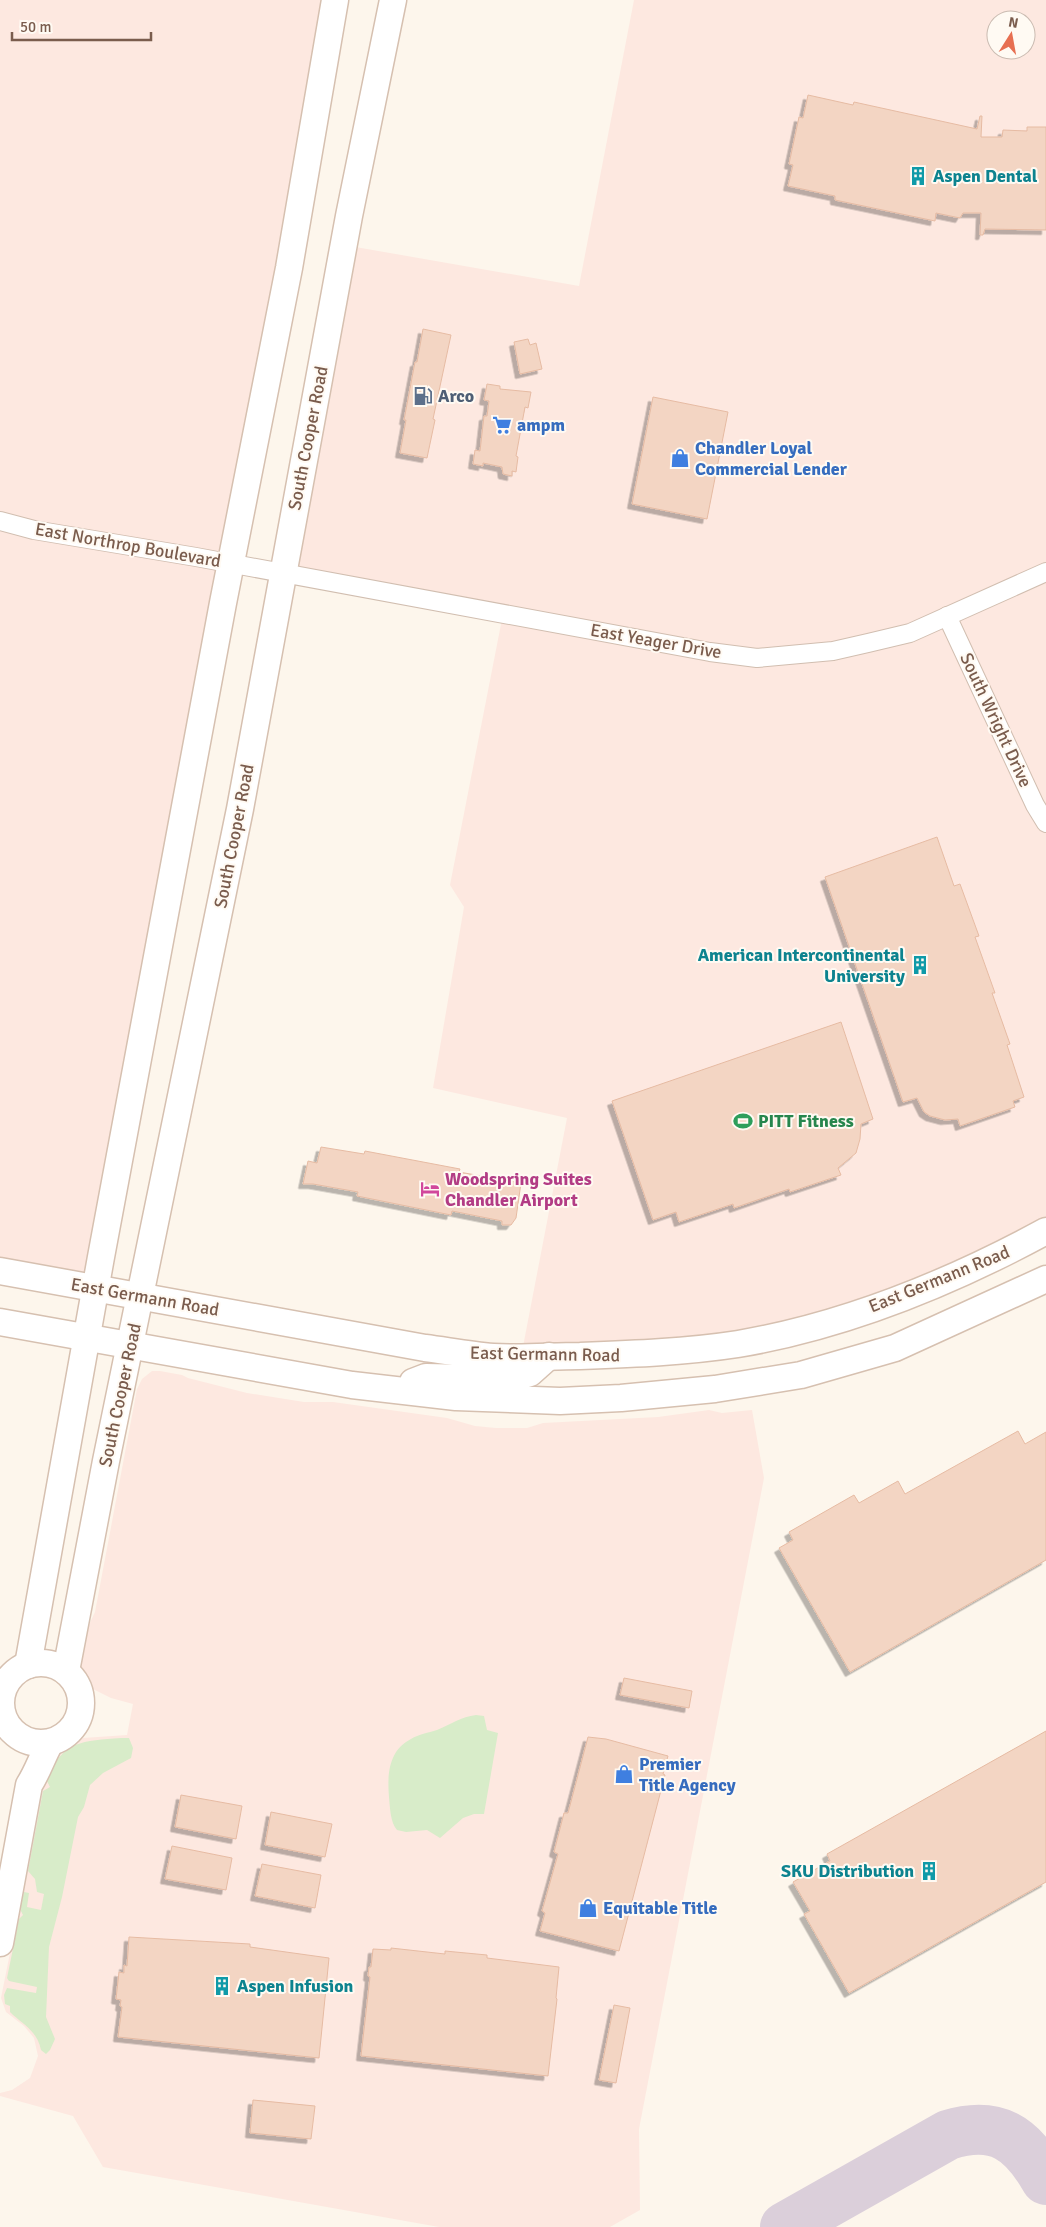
<svg xmlns="http://www.w3.org/2000/svg" width="1046" height="2227" font-family="Signika,sans-serif">
	<style>
		.commercial { fill: #fde8e0; fill-rule: evenodd }
		.green { fill: #d8ecc9 }
		.lines { fill: none; stroke-linecap: round; stroke-linejoin: round }
		.taxiway { stroke: #dbcfda; stroke-width: 50 }
		.building { fill: #f3d5c3; stroke: #e6bba3; filter: url(#shadow) }
		.street-casing { stroke: #d1beb0; stroke-width: 20 }
		.secondary-casing { stroke: #d6c0b0; stroke-width: 29 }
		.street { stroke: #fff; stroke-width: 18 }
		.secondary { stroke: #fff; stroke-width: 26 }
		.labels { text-anchor: middle; dominant-baseline: central; stroke-width: 4; stroke-linejoin: round; paint-order: stroke }
		.culture-label { font-size: 18px; font-weight: bold; fill: #0d838f; stroke: #fffaf3; text-anchor: start }
		.service-label { font-size: 18px; font-weight: bold; fill: #4e5e75; stroke: #fffaf3; text-anchor: start }
		.shop-label { font-size: 18px; font-weight: bold; fill: #366cbe; stroke: #fffaf3; text-anchor: start }
		.street-label { font-size: 18px; fill: #7a5c4d; stroke: #fffaf3 }
		.leisure-label { font-size: 18px; font-weight: bold; fill: #27864d; stroke: #fffaf3; text-anchor: start }
		.hotel-label { font-size: 18px; font-weight: bold; fill: #b23c85; stroke: #fffaf3; text-anchor: start }
	</style>
	<defs>
		<filter id="shadow"><feDropShadow dx="-4.5" dy="4.5" stdDeviation="0" flood-color="#0004"/></filter>
	</defs>
	<rect width="100%" height="100%" fill="#fdf6ec"/>
	<g class="commercial">
		<polygon points="0,0 334,0 96,1288 0,1271"/>
		<path d="M634,0h412v1231l-233,95 -292,31 46,-239 -134,-30 31,-181 -14,-22 53,-271 -220,-41 61,-328 235,41zM996,20h30v30h-30z"/>
		<polygon points="152,1371 160,1371 182,1375 188,1378 247,1393 304,1402 333,1402 447,1418 475,1426 496,1428 527,1428 543,1423 658,1417 709,1410 722,1413 752,1410 764,1478 639,2129 640,2210 610,2227 439,2227 103,2167 73,2116 0,2096 0,2093 12,2090 30,2078 38,2056 34,2038 24,2026 6,2012 1,1998 46,1773 53,1757 65,1746 83,1738 127,1735 133,1704 111,1698 91,1688 84,1676 80,1662 86,1631 95,1612 137,1389 142,1379"/>
	</g>
	<g class="green">
		<path d="M476,1715l8,1 3,14 11,3 -14,81h-10l-11,4 -23,20 -13,-8 -21,2 -9,-2c-7,-8 -7,-23 -8,-33 -2,-23 0,-47 22,-58 8,-5 17,-6 26,-9 14,-6 24,-13 39,-15z"/>
		<path d="M121,1738h8l4,10 -2,10 -28,15 -13,12 -6,22 -6,10 -16,80 -13,50 -3,70 9,22 -5,11 -4,4 -5,-4c-4,-20 -19,-26 -31,-38v-6l-5,-2 -1,-9 3,-7 29,5 1,-6 -28,-6 -2,-3 12,-59 4,-4 -3,-6 4,-17 5,1 -2,14 14,3 3,-16 -7,-2 -2,-13 -7,-8 15,-80 7,-4 -3,-6c14,-41 36,-40 74,-43z"/>
	</g>
	<g class="lines">
		<path class="taxiway" d="M785,2227l163,-92c49,-15 74,3 98,45"/>
	</g>
	<g class="building">
		<polygon points="808,95 853,105 854,102 977,129 980,116 982,116 981,137 1002,137 1003,130 1027,131 1027,127 1046,127 1046,230 985,229 983,235 980,235 981,213 963,213 960,218 936,213 935,221 835,200 835,196 788,186 793,165 789,164 799,117 803,118"/>
		<polygon points="423,329 451,335 433,419 435,420 427,458 400,453 406,420 404,420 415,362 417,362"/>
		<polygon points="528,339 530,345 536,343 542,369 520,374 514,342"/>
		<polygon points="487,384 500,386 500,389 531,392 528,408 525,407 516,456 518,457 516,472 512,471 512,476 503,474 502,467 483,463 483,466 473,464 475,450 480,451 484,416 487,416 489,401 484,400"/>
		<polygon points="653,397 728,412 707,519 632,504"/>
		<polygon points="937,837 954,886 960,884 979,936 975,937 995,993 992,993 1010,1044 1007,1045 1024,1097 1013,1101 1015,1107 960,1126 958,1119 945,1120 930,1116 924,1112 917,1098 903,1102 825,877"/>
		<polygon points="841,1022 873,1119 861,1124 860,1139 856,1153 838,1168 841,1175 790,1192 789,1189 734,1208 733,1204 679,1222 676,1212 653,1220 612,1101"/>
		<polygon points="321,1147 364,1154 365,1151 460,1169 459,1172 521,1183 516,1218 511,1225 502,1225 502,1221 452,1211 451,1215 357,1196 358,1192 313,1184 303,1184 308,1161 317,1163"/>
		<polygon points="1018,1431 1025,1444 1046,1432 1046,1560 850,1672 779,1548 793,1540 789,1532 854,1495 859,1503 898,1481 905,1494"/>
		<polygon points="624,1678 692,1691 689,1708 620,1695"/>
		<polygon points="1046,1731 1046,1882 849,1993 804,1914 810,1911 793,1882 830,1861 827,1854"/>
		<polygon points="588,1737 606,1739 668,1756 663,1774 665,1775 619,1951 540,1931 545,1913 542,1911 558,1854 554,1852 564,1813 568,1813"/>
		<polygon points="181,1795 242,1806 236,1839 175,1827"/>
		<polygon points="271,1812 332,1824 325,1857 265,1845"/>
		<polygon points="172,1846 232,1858 226,1890 165,1879"/>
		<polygon points="262,1864 321,1875 315,1908 255,1896"/>
		<polygon points="129,1937 250,1944 250,1947 329,1958 319,2058 118,2037 122,2007 120,2006 121,2000 116,1999 119,1972 124,1973 124,1965 127,1966"/>
		<polygon points="391,1948 445,1954 445,1951 487,1955 487,1958 559,1967 556,1998 557,1999 548,2076 361,2056 370,1977 368,1976 369,1967 371,1967 373,1949 391,1950"/>
		<polygon points="614,2005 630,2008 616,2083 599,2080"/>
		<polygon points="253,2100 315,2106 311,2139 250,2133"/>
	</g>
	<g class="lines">
		<g class="street-casing">
			<g id="street">
				<polyline points="0,521 34,530 196,557 710,652 757,658 833,651 868,643 910,633 1046,572"/>
				<polyline points="947,616 1035,805 1046,823"/>
			</g>
		</g>
		<g class="secondary-casing">
			<g id="secondary">
				<path d="M0,1271l425,77c23,3 45,7 68,9 28,2 58,-1 87,-1 53,-2 106,-4 158,-12 106,-18 214,-62 308,-113"/>
				<polyline points="0,1322 352,1385 456,1397 560,1401 621,1398 715,1389 801,1375 895,1348 1046,1279"/>
				<polyline points="413,1382 426,1377 510,1379 530,1373 549,1356"/>
				<circle cx="41" cy="1703" r="40"/>
				<polyline points="28,1665 101,1257 223,603 289,268 335,0"/>
				<polyline points="66,1671 106,1461 240,809 349,216 393,0"/>
				<path d="M0,1943l29,-158c9,-14 13,-28 21,-42"/>
			</g>
		</g>
		<use href="#street" class="street"/>
		<use href="#secondary" class="secondary"/>
	</g>
	<defs>
		<g id="building-bare" transform="scale(1.5)"><path d="M-4-6H4V6H1V3H-1V6H-4ZM-2.5-4.3h1.7v1.8h-1.7ZM.8-4.3h1.7v1.8H.8ZM-2.5-1h1.7V.8h-1.7ZM.8-1h1.7V.8H.8Z" fill="#0f9aa8" stroke="#fffaf3" stroke-width="2.5" paint-order="stroke"/></g>
		<g id="fuel-bare" transform="scale(1.5)"><path d="M-5.5-6h7V0h2V4h1.3V-2.5L3-4.5l.8-.8L6-3V5H2.5V1h-1V6h-7ZM-4.2-4.7v3.2H.2V-4.7Z" fill="#5c6f8a" stroke="#fffaf3" stroke-width="2.5" paint-order="stroke"/></g>
		<g id="supermarket-bare" transform="scale(1.5)"><path d="M-6-5.5h2.5l.6 2H6L4.5 2H-2.5L-4.4-4H-6ZM-1.5 3.2a1.3 1.3 0 1 0 .1 0ZM3 3.2a1.3 1.3 0 1 0 .1 0Z" fill="#3f7fe0" stroke="#fffaf3" stroke-width="2.5" paint-order="stroke"/></g>
		<g id="shop-bare" transform="scale(1.5)"><path d="M-5-2.5h2.3a2.7 3.5 0 0 1 5.4 0H5L5.5 6h-11ZM-1.5-2.5h3a1.5 2.3 0 0 0-3 0Z" fill="#3f7fe0" stroke="#fffaf3" stroke-width="2.5" paint-order="stroke"/></g>
		<g id="stadium-bare" transform="scale(1.5)"><path d="M0-5a6.5 5 0 1 0 0 10a6.5 5 0 1 0 0-10ZM-3.5-1.8h7v3.6h-7Z" fill="#2e9e5b" stroke="#fffaf3" stroke-width="2.5" paint-order="stroke"/></g>
		<g id="hotel-bare" transform="scale(1.5)"><path d="M-6-4.5h1.5V1H6V5H4.5V3h-9V5H-6ZM-4 0a1.8 1.8 0 1 1 3.6 0ZM.5 0V-2.5h3Q6-2.5 6 0Z" fill="#d1479c" stroke="#fffaf3" stroke-width="2.5" paint-order="stroke"/></g>
	</defs>
	<g fill-rule="evenodd">
		<use href="#building-bare" x="918" y="176"/>
		<use href="#fuel-bare" x="423" y="396"/>
		<use href="#supermarket-bare" x="502" y="425"/>
		<use href="#shop-bare" x="680" y="458"/>
		<use href="#building-bare" x="920" y="965"/>
		<use href="#stadium-bare" x="743" y="1121"/>
		<use href="#hotel-bare" x="430" y="1189"/>
		<use href="#shop-bare" x="624" y="1774"/>
		<use href="#building-bare" x="929" y="1871"/>
		<use href="#shop-bare" x="588" y="1908"/>
		<use href="#building-bare" x="222" y="1986"/>
	</g>
	<g class="labels">
		<g class="culture-label">
			<text x="933" y="176">Aspen Dental</text>
			<text x="905" y="955" text-anchor="end">American Intercontinental<tspan x="905" dy="21">University</tspan></text>
			<text x="914" y="1871" text-anchor="end">SKU Distribution</text>
			<text x="237" y="1986">Aspen Infusion</text>
		</g>
		<g class="service-label">
			<text x="438" y="396">Arco</text>
		</g>
		<g class="shop-label">
			<text x="517" y="425">ampm</text>
			<text x="695" y="448">Chandler Loyal<tspan x="695" dy="21">Commercial Lender</tspan></text>
			<text x="639" y="1764">Premier<tspan x="639" dy="21">Title Agency</tspan></text>
			<text x="603" y="1908">Equitable Title</text>
		</g>
		<g class="street-label">
			<text transform="translate(308 438) rotate(-79)">South Cooper Road</text>
			<text transform="translate(128 545) rotate(10)">East Northrop Boulevard</text>
			<text transform="translate(656 641) rotate(10)">East Yeager Drive</text>
			<text transform="translate(996 720) rotate(65)">South Wright Drive</text>
			<text transform="translate(234 836) rotate(-79)">South Cooper Road</text>
			<text transform="translate(939 1279) rotate(-22)">East Germann Road</text>
			<text transform="translate(145 1297) rotate(10)">East Germann Road</text>
			<text transform="translate(545 1354) rotate(1)">East Germann Road</text>
			<text transform="translate(120 1395) rotate(-78)">South Cooper Road</text>
		</g>
		<g class="leisure-label">
			<text x="758" y="1121">PITT Fitness</text>
		</g>
		<g class="hotel-label">
			<text x="445" y="1179">Woodspring Suites<tspan x="445" dy="21">Chandler Airport</tspan></text>
		</g>
	</g>
	<g transform="translate(1011 35) rotate(11)"><circle r="24" fill="#fffaf3" stroke="#cabbb1"/>
	<path d="M0-4L9 19L0 12L-9 19Z" fill="#e76f51"/>
	<text y="-8" font-size="14" font-weight="bold" text-anchor="middle" fill="#7a5c4d">N</text>
	</g>
	<path d="M12 32v8h139v-8" fill="none" stroke="#7a5c4d" stroke-width="2.5"/>
	<text x="20" y="32" font-size="15" fill="#7a5c4d" stroke="#fffaf3" stroke-width="4" paint-order="stroke">50 m</text>
</svg>
